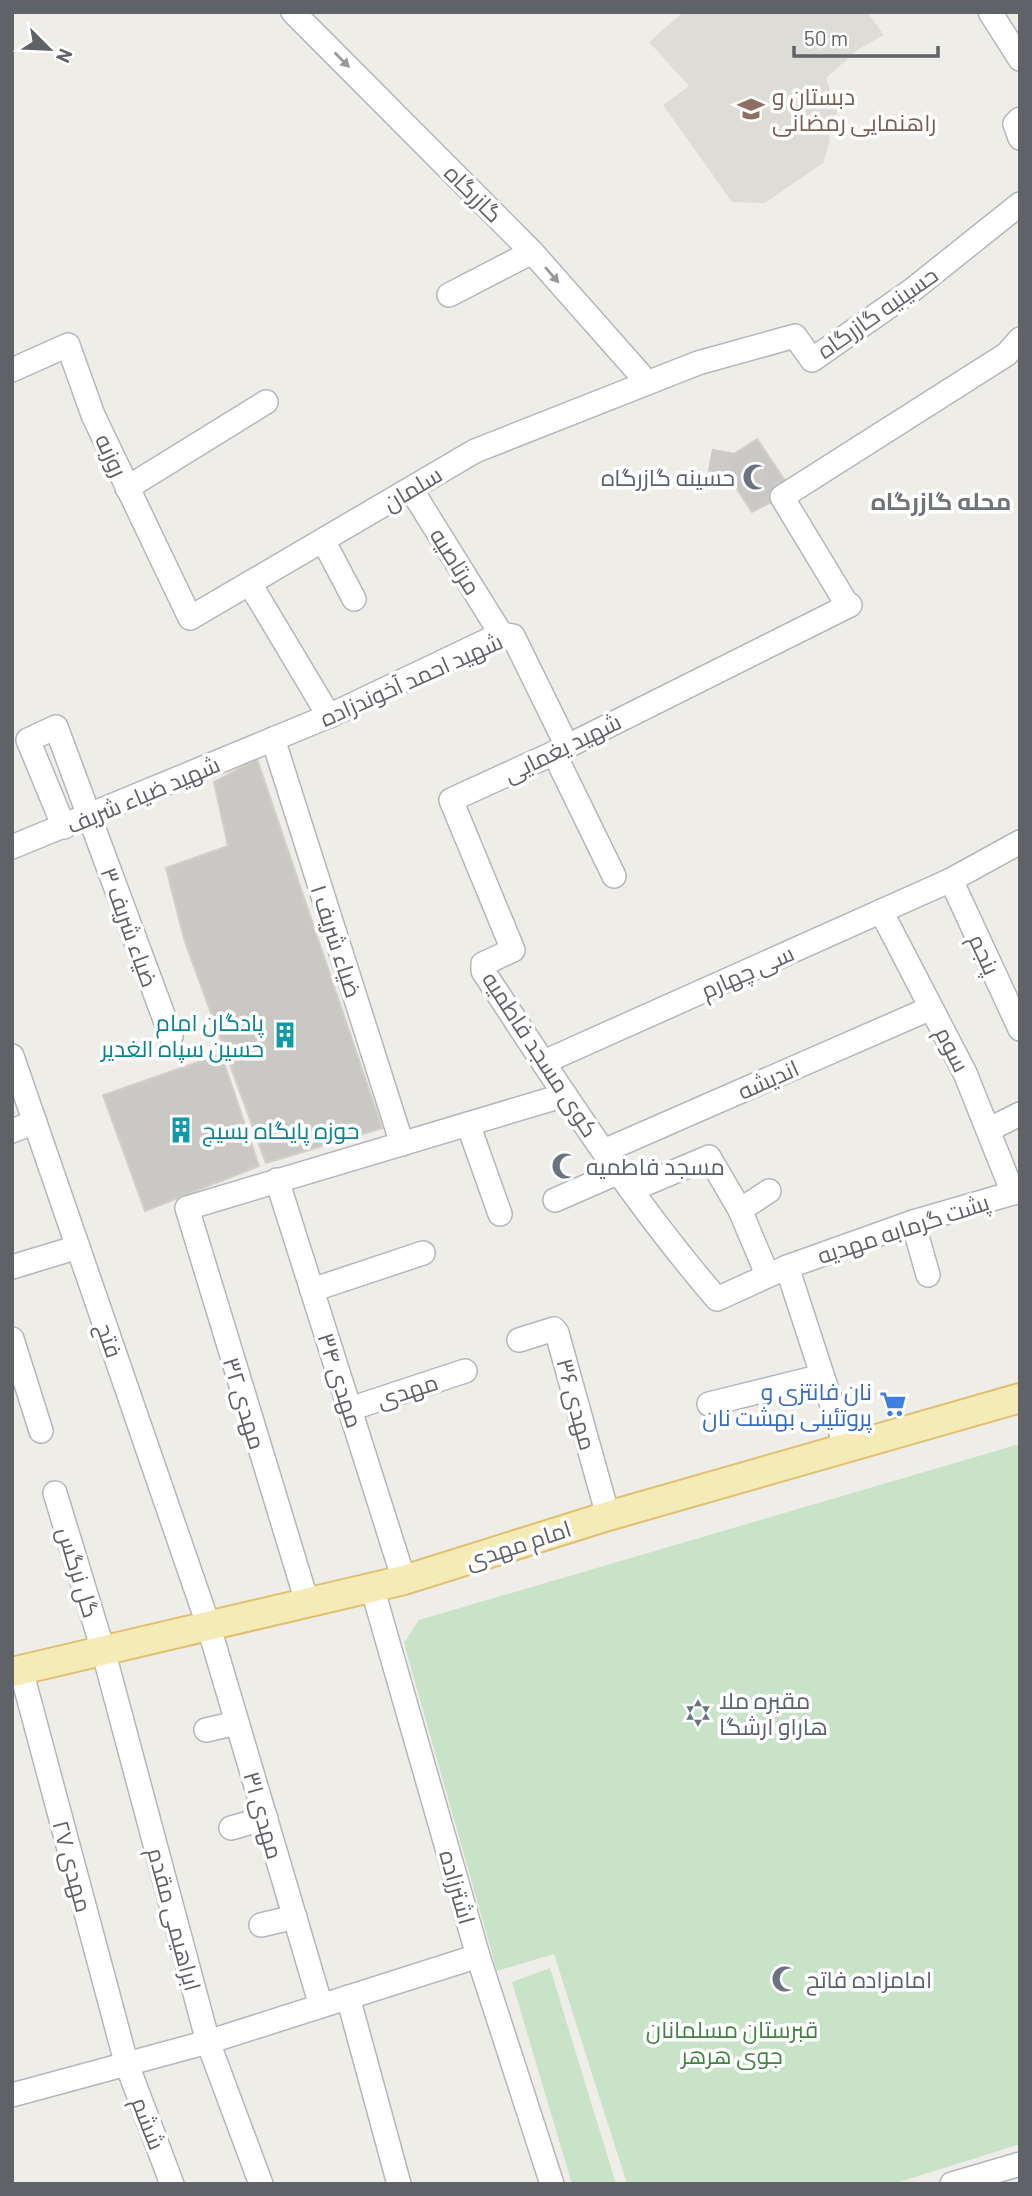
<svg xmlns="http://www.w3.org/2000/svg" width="1032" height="2196" font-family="Barlow,Cairo,sans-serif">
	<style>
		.education { fill: #dedcd6 }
		.green { fill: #c8e3c8 }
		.building { fill: #cac8c4; stroke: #d3cfc7; stroke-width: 2 }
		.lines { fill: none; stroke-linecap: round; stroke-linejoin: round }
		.minor-tunnel { stroke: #cbcac8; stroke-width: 23; stroke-dasharray: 23 11; stroke-linecap: butt }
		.minor-casing { stroke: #b4b7ba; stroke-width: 26 }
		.major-casing { stroke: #e0c070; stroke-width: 32 }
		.minor { stroke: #fff; stroke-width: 23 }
		.major { stroke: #f5ebb7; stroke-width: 28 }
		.oneway { fill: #97999c }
		.labels { text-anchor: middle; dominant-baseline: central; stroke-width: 7; stroke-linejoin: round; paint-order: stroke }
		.education-label { font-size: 23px; fill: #785e54; stroke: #fff; text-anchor: start }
		.street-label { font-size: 23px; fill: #5f6266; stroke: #fff }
		.worship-label { font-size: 23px; fill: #5b616d; stroke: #fff; text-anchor: start }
		.culture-label { font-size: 23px; fill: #0d838f; stroke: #fff; text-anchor: end }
		.shop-label { font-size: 23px; fill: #366cbe; stroke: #fff; text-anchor: end }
		.park-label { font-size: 23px; fill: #428245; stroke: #fff }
		.neighbourhood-label { font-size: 24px; font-weight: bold; fill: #707477; stroke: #fff }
	</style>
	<rect width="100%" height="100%" fill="#efede8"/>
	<polygon class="education" points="683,12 867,12 884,35 859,49 826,78 838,112 827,124 830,141 823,163 765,203 732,202 663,105 689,86 649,42"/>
	<g class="green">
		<polygon points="1020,1444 1020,2144 893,2184 627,2184 554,1954 497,1971 404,1643 419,1620"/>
		<polygon points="550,1968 616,2184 572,2184 512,1982"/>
	</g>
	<g class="building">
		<polygon points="757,439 792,491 752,512 720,463"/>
		<polygon points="257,759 382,1128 266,1163 185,942 166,868 228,846 214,782"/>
		<polygon points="221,1054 259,1166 145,1211 103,1095"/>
	</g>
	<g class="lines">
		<polyline class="minor-tunnel" points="710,460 731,464 782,497"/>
		<g class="minor-casing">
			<g id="minor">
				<polyline points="293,12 532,252 647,382"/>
				<polyline points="990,12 1020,59"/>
				<polyline points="1020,119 1015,124 1020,138"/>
				<polyline points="449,295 532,252"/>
				<polyline points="12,370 68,345 93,415 190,618 475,451 698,363 795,336 812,360 911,291 1020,204"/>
				<polyline points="127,488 266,402"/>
				<polyline points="411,489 501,634"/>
				<polyline points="323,540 354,599"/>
				<polyline points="250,584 329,716"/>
				<polyline points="848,606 782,497 1007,354 1020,339"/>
				<polyline points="273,739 402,1144"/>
				<polyline points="554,753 614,876"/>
				<polyline points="64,827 28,740 56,727 171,1036"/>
				<polyline points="12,847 329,716 501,634 513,636 567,746"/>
				<polyline points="951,880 1020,1029"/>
				<polyline points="881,911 965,1073 1013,1193"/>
				<polyline points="12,1056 208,1624 321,2006"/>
				<polyline points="544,1062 951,880 1020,842"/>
				<polyline points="468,1124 500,1214"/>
				<polyline points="988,1130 1020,1114"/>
				<polyline points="12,1131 35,1122"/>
				<polyline points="604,1151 931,1008"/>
				<polyline points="277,1180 404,1580"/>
				<polyline points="631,1190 709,1157 740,1210 767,1274"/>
				<polyline points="555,1200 619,1172"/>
				<polyline points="740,1210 769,1191"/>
				<polyline points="913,1222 928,1275"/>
				<polyline points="12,1267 78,1247"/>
				<polyline points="787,1267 913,1222 1020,1191"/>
				<polyline points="312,1290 423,1253"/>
				<polyline points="12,1339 41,1431"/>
				<polyline points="519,1340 554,1329 557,1333 608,1516"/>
				<polyline points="709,1404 822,1376"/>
				<polyline points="350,1409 465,1371"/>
				<path d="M846,1448l-59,-181 -70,32c-88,-102 -160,-216 -234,-328v-7l30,-14 -62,-150 103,-47 296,-148"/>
				<polyline points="55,1493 103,1650 208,2042 261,2184"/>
				<polyline points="372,1587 478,1956 552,2184"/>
				<polyline points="307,1602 187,1208 565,1095"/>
				<polyline points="21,1670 126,2062 172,2184"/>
				<polyline points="206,1730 237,1723"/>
				<polyline points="231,1828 266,1818"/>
				<polyline points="261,1925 295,1917"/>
				<polyline points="348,1997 399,2184"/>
				<polyline points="12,2095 208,2042 478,1956"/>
				<polyline points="952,2184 1020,2164"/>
			</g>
		</g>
		<g class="major-casing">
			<polyline id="major" points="12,1672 404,1580 608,1516 1020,1398"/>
		</g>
		<use href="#minor" class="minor"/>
		<use href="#major" class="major"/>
	</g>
	<defs><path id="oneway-solid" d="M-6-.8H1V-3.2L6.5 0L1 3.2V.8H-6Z" transform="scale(1.75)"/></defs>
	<g class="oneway">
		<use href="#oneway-solid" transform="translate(342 60) rotate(45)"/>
		<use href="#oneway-solid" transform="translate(552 275) rotate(49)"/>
	</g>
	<defs>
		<g id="school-bare" transform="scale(2.1)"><path d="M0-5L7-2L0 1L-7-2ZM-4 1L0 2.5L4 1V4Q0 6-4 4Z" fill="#8d6e63" stroke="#fff" stroke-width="2.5" paint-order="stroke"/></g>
		<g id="mosque-bare" transform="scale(2.1)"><path d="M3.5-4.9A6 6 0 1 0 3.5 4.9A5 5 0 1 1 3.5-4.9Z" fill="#6b7280" stroke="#fff" stroke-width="2.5" paint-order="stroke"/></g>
		<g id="building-bare" transform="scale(2.1)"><path d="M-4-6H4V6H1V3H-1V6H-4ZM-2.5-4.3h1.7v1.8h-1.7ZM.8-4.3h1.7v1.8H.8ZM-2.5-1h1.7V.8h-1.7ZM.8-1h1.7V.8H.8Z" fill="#0f9aa8" stroke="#fff" stroke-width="2.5" paint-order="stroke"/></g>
		<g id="supermarket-bare" transform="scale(2.1)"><path d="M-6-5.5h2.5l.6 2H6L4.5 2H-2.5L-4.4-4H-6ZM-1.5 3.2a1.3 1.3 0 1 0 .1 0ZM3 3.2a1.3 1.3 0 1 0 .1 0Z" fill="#3f7fe0" stroke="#fff" stroke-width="2.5" paint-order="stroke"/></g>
		<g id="synagogue-bare" transform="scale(2.1)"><path d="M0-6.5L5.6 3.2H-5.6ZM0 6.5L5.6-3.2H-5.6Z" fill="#6b7280" stroke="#fff" stroke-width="2.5" paint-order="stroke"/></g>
	</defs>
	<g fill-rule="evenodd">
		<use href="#school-bare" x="751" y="109"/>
		<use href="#mosque-bare" x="756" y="477"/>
		<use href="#building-bare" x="285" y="1035"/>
		<use href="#building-bare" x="181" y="1130"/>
		<use href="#mosque-bare" x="565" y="1166"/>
		<use href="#supermarket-bare" x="893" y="1404"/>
		<use href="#synagogue-bare" x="698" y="1713"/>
		<use href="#mosque-bare" x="785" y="1979"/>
	</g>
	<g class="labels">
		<g class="education-label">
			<text x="772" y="96">دبستان و<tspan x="772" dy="26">راهنمایی رمضانی</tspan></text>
		</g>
		<g class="street-label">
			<text transform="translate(474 193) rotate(45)">گازرگاه</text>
			<text transform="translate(877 312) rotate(-35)">حسینیه گازرگاه</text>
			<text transform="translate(112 455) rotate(65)">روزبه</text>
			<text transform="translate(412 488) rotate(-31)">سلمان</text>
			<text transform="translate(456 561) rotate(58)">مرتاصیه</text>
			<text transform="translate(411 679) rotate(-24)">شهید احمد آخوندزاده</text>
			<text transform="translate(562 747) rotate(-26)">شهید یغمایی</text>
			<text transform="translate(143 794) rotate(-23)">شهید ضیاء شریف</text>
			<text transform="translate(130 927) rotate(70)">ضیاء شریف ۳</text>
			<text transform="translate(337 941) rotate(72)">ضیاء شریف ۱</text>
			<text transform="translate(985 954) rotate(65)">پنجم</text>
			<text transform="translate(747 971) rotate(-24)">سی چهارم</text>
			<text transform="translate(953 1049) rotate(63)">سوم</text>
			<text transform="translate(541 1054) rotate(57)">کوی مسجد فاطمیه</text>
			<text transform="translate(768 1079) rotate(-24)">اندیشه</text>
			<text transform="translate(903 1228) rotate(-18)">پشت گرمابه مهدیه</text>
			<text transform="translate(110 1340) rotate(71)">فتح</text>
			<text transform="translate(341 1380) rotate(72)">مهدی ۳۴</text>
			<text transform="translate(407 1390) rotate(-18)">مهدی</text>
			<text transform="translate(245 1403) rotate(73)">مهدی ۳۲</text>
			<text transform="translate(577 1404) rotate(75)">مهدی ۳۶</text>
			<text transform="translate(518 1544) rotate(-18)">امام مهدی</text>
			<text transform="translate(79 1572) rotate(73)">گل نرگس</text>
			<text transform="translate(264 1815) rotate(74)">مهدی ۳۱</text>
			<text transform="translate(73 1866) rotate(75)">مهدی ۲۷</text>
			<text transform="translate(458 1887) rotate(74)">اشترزاده</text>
			<text transform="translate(175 1919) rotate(75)">ابراهیمی مقدم</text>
			<text transform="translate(149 2123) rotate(69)">ششم</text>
		</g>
		<g class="worship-label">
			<text x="735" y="477" text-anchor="end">حسینه گازرگاه</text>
			<text x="586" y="1166">مسجد فاطمیه</text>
			<text x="719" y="1700">مقبره ملا<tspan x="719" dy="26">هاراو ارشگا</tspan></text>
			<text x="806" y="1979">امامزاده فاتح</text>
		</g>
		<g class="culture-label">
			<text x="264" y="1022">پادگان امام<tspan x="264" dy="26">حسین سپاه الغدیر</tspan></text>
			<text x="202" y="1130" text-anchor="start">حوزه پایگاه بسیج</text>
		</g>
		<g class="shop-label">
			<text x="872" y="1391">نان فانتزی و<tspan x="872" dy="26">پروتئینی بهشت نان</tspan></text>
		</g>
		<g class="park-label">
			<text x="732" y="2029">قبرستان مسلمانان<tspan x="732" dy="26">جوی هرهر</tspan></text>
		</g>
		<g class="neighbourhood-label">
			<text x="941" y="500">محله گازرگاه</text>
		</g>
	</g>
	<rect width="1032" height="2196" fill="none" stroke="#5f6266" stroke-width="28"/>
	<g transform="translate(49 49) rotate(114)" stroke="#ffffff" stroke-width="5" paint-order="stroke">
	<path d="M0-5L12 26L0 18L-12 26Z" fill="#5f6266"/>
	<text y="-10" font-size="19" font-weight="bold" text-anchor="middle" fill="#5f6266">N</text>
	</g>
	<path d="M794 46v10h144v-10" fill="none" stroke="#5f6266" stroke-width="3.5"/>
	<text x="804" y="46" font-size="21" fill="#5f6266" stroke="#ffffff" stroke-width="5" paint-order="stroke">50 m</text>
</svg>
